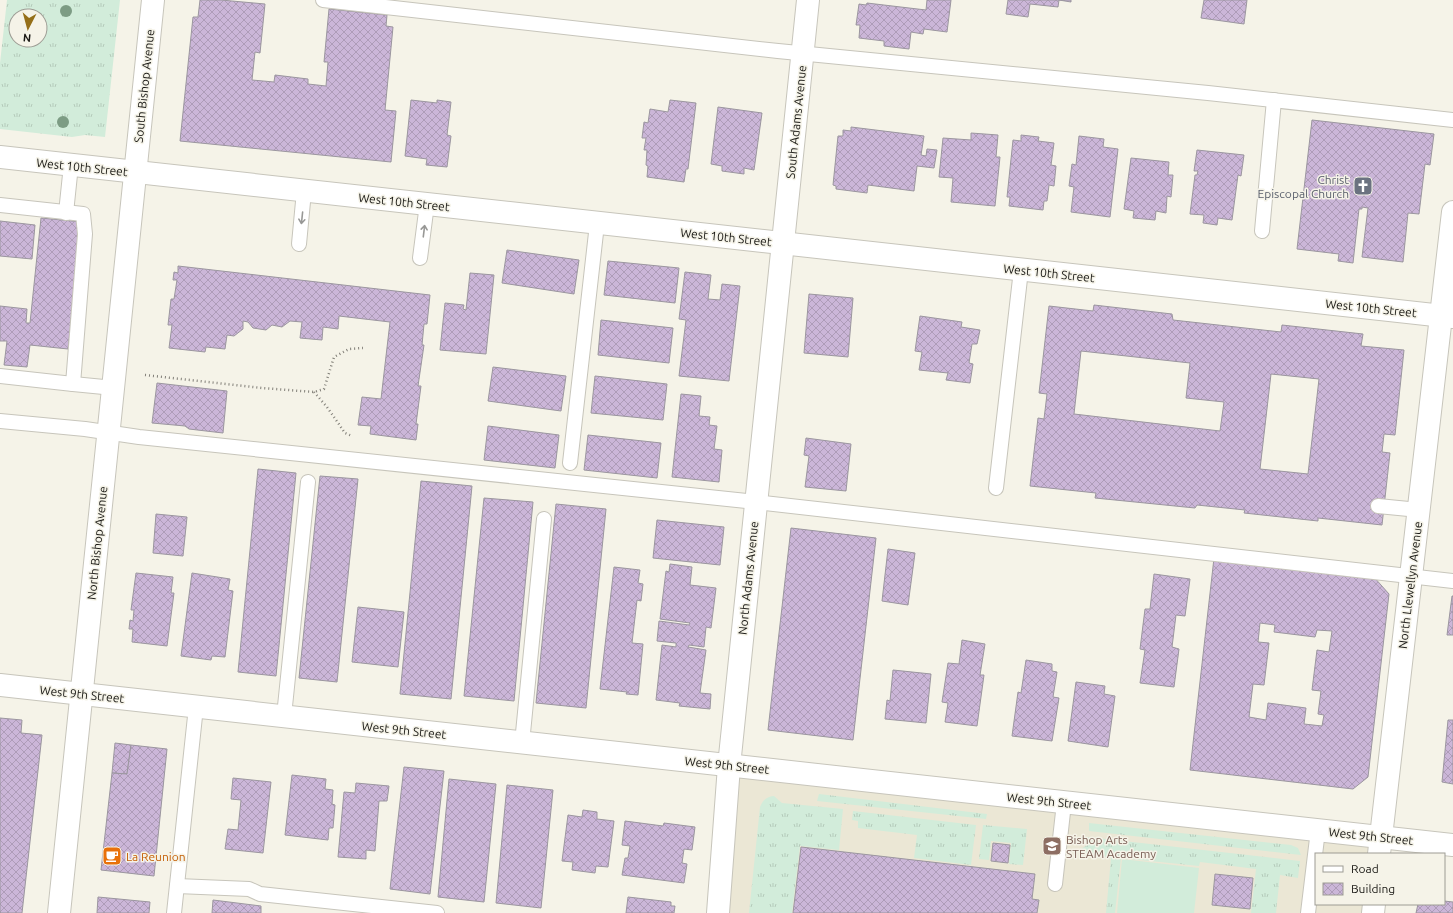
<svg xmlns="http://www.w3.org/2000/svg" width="1453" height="913" font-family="Ubuntu,sans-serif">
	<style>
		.built { fill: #ebe7d5 }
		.grass { fill: url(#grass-tufts); fill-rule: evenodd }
		.pitch { fill: #d2ecda }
		.building { fill: url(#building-cross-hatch); stroke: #9b969f; fill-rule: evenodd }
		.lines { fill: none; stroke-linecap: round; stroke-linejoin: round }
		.service-casing { stroke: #c7c5bb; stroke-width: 16 }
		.minor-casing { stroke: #c7c5bb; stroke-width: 24 }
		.path { stroke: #807e77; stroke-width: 2.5; stroke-dasharray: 1 3; stroke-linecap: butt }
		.service { stroke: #fff; stroke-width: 14 }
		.minor { stroke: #fff; stroke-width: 22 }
		.tree { fill: #7d9c84 }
		.oneway { stroke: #989896 }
		.labels { text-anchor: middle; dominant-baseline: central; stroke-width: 3; stroke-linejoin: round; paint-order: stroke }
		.street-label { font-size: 12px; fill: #1a1915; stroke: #f5f3e8 }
		.worship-label { font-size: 12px; fill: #5b616d; stroke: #f5f3e8; text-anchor: end }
		.education-label { font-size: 12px; fill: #785e54; stroke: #f5f3e8; text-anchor: start }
		.food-label { font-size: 12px; fill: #c56008; stroke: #f5f3e8; text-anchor: start }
	</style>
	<defs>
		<pattern id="grass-tufts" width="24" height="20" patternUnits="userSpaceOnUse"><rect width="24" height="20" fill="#d2ecda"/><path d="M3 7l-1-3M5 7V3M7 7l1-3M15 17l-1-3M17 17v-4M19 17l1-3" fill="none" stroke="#b4caba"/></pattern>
		<pattern id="building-cross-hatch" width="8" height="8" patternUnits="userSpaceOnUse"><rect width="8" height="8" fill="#cbb6d8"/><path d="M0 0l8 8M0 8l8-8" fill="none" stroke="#ae9cb8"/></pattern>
	</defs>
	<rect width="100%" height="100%" fill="#f5f3e8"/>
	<polygon class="built" points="729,766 1381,837 1379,854 1316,854 1316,904 1374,904 1373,913 718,913"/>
	<g class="grass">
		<path d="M7,0h113l-15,137 -20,-2 -13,2 -72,-8v-66zM16,16h24v24h-24z"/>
		<polygon points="819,794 987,814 986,819 817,801"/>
		<path d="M774,796l8,7 61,6 -4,41 -39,-4 -8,67h-43l11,-106c3,-7 6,-10 14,-11z"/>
		<polygon points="853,811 976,825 971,865 914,858 917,835 858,828 858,821 852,820"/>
		<polygon points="1089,823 1291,845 1298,848 1301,855 1089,831"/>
		<polygon points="983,825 1027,829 1023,865 1009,864 1011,843 991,841 989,860 979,859"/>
		<polygon points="1088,837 1300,861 1298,878 1280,875 1276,913 1251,913 1256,869 1200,862 1199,866 1121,858 1115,913 1106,913 1111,858 1086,855 1080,850 1087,845"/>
	</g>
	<polygon class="pitch" points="1122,859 1199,868 1194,913 1117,913"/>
	<g class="building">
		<polygon points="200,0 221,0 265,4 260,53 255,52 252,80 274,82 275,75 308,79 308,84 326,86 328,62 324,62 329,9 387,15 386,26 393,27 385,110 396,111 391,162 180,141 193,17 198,17"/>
		<polygon points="927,0 951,0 947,32 924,29 923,34 911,32 909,49 884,46 884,41 859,38 860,25 856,25 859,4 866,5 867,3 926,10"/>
		<polygon points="1008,0 1071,0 1071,2 1059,0 1058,7 1030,4 1028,17 1006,14"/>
		<polygon points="1204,0 1247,0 1244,24 1201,18"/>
		<polygon points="411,100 437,103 437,100 451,102 447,135 451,136 447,167 426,165 427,159 405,156"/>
		<polygon points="670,100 696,103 688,169 686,169 684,182 647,177 648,166 646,165 647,150 644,150 646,138 642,138 644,122 648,123 650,109 668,112"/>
		<polygon points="718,107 762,113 754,170 744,168 744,174 722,171 722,166 711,164"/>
		<polygon points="1312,120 1434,134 1430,165 1425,164 1419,214 1408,213 1403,262 1362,257 1368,208 1362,207 1362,209 1359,209 1353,263 1338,261 1339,254 1297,249"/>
		<polygon points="851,127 924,136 921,155 926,156 927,149 937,150 934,168 917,166 914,191 868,185 867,193 836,189 836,186 833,185 838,136 843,136 843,130 851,131"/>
		<polygon points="971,133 998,135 996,157 1000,157 995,206 951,202 953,178 939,177 943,138 971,140"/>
		<polygon points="1021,135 1039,137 1038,141 1054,143 1051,165 1056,166 1054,186 1049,185 1047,201 1044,201 1043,210 1009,206 1010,197 1007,197 1013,140 1021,141"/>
		<polygon points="1079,136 1104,139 1103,147 1118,149 1110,217 1071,212 1074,187 1069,186 1072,164 1076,165"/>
		<polygon points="1197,150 1244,155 1241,176 1238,175 1232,220 1218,218 1217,225 1203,223 1204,215 1190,214 1195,175 1197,175 1198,171 1194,171"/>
		<polygon points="1131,158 1169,162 1168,175 1173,175 1171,197 1167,196 1166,213 1156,211 1155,220 1133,218 1134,211 1124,209"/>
		<polygon points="41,218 82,222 68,349 30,345 27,367 4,365 7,341 0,341 0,306 27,309 26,323 30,323"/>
		<polygon points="0,221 35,225 32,259 0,256"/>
		<polygon points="507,250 579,260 574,294 502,283"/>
		<polygon points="608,261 679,268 675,303 604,295"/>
		<polygon points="178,266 430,295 427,324 424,324 422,345 424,345 418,386 421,386 416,424 418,424 416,440 370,434 371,426 358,425 362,397 381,399 390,322 339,316 338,329 323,327 322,340 300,338 302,322 290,321 282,327 272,325 266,330 253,328 248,322 243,321 243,329 234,336 227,335 225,349 206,347 205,352 169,348 172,325 168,325 171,299 174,299 177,280 173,280 174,272 178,273"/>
		<polygon points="685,272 711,275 708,299 720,300 722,284 740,286 729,381 679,376 686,320 679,319"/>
		<polygon points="470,273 494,275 486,354 440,350 445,303 464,305 463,309 466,310"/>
		<polygon points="809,294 853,298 848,357 804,353"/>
		<path d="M1094,305l78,9 1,6 108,12 1,-7 81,9 -2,12 43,4 -9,85 -11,-1 -2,18 8,1 -8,72 -64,-7v3l-74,-8 1,-3 -48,-5 -2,3 -100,-10 1,-5 -66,-7 8,-68 6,1 3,-25 -8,-1 10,-87 44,5zM1081,351l109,12 -4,35 38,4 -4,29 -146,-17zM1271,374l48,5 -11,95 -48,-5z"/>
		<polygon points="920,316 962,322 961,327 980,330 977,344 972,344 969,363 973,364 970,383 946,380 948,373 919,370 922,352 915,351"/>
		<polygon points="601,320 673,328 669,363 598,355"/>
		<polygon points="493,367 566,376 561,411 488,401"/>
		<polygon points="595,376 667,384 663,420 591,413"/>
		<polygon points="157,383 227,391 223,433 189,429 185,426 152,423"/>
		<polygon points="681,394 701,396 699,416 710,417 709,425 717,426 714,449 722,450 719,482 672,477"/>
		<polygon points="488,426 559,435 555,468 484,460"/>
		<polygon points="588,435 661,443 657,478 584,470"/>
		<polygon points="806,438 851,444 846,491 805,487 809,456 804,455"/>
		<polygon points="258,469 296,473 276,676 238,672"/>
		<polygon points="320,476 358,479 337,682 299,678"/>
		<polygon points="421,481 472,486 451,699 400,694"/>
		<polygon points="484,498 533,502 514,701 464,696"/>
		<polygon points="556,504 606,509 586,708 536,703"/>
		<polygon points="156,514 187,517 183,556 153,553"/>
		<polygon points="657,520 724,527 720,565 653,558"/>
		<polygon points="791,528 876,538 853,740 768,730"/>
		<polygon points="888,549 915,553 908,605 882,601"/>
		<path d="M1214,558l159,18 16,18 -21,183 -15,12 -163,-19zM1260,623l15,2 -1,7 41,5 2,-7 15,1 -3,21 -12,-2 -5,40 9,1 -3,23 6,1 -2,11 -18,-2 2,-16 -38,-5 -2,17 -17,-3 4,-33 11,1 5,-42 -11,-1z"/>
		<polygon points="670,564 692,567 690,585 716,588 711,628 706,627 704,647 689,645 688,647 706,650 700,693 711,694 710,709 679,706 680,703 656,700 662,645 676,647 676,643 657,641 659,621 689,625 690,623 660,619 666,571 669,572"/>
		<polygon points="614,567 640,570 638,583 643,584 641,601 637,600 632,643 643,644 638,695 626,694 627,692 600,689"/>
		<polygon points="136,573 173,577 171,593 174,593 167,646 132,642 133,629 129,629 130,620 133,621 134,610 131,610"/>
		<polygon points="192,573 230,579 228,590 233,591 225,657 212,656 211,660 181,656"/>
		<polygon points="1154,574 1190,579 1185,616 1176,615 1172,647 1179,649 1174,687 1140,683 1145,650 1140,649 1145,609 1150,609"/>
		<polygon points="1452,596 1453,596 1453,635 1447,635"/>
		<polygon points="358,607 404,612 398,667 352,662"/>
		<polygon points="962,640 985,644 980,675 984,675 977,726 945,722 948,703 942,702 948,663 959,664"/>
		<polygon points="1026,660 1052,664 1052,671 1057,672 1053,697 1059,698 1052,741 1012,736 1018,692 1021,693"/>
		<polygon points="893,670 931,674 926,723 885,719 887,700 890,701"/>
		<polygon points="1076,682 1105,686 1104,694 1115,696 1108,747 1068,741"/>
		<polygon points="0,718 22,720 21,733 42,735 22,913 0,913"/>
		<polygon points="1448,720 1453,720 1453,784 1442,782"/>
		<polygon points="115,743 131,745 127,774 112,773"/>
		<polygon points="131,745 167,749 154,876 101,870 112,773 127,774"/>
		<polygon points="404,767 444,771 430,894 390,889"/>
		<polygon points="292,775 326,779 325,789 333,790 332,804 335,805 333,828 329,828 328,840 285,835"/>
		<polygon points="233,778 271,782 263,853 225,849 228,829 238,830 241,800 231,799"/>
		<polygon points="449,779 496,784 484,902 438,897"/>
		<polygon points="356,783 389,786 387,801 379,801 375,851 366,850 366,859 338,857 344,792 355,793"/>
		<polygon points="507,785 553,790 541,908 496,903"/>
		<polygon points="583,810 597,812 597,819 614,821 608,867 596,866 595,873 572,870 573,862 562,861 568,815 582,817"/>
		<polygon points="625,821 663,826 664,823 695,827 692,850 684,849 682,863 687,864 684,883 622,875 625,858 628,858 630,846 622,845"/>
		<polygon points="993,843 1010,845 1008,863 991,861"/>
		<polygon points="801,847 1035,874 1032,899 1039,900 1037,913 793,913"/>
		<polygon points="1215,874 1253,878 1250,909 1212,905"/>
		<polygon points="98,897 150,902 149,913 97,913"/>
		<polygon points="628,897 671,902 671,906 675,906 674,913 626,913"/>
		<polygon points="213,900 261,906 261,913 212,913"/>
		<polygon points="1444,901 1453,902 1453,913 1416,913 1418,904 1444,904"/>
	</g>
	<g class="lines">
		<g class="service-casing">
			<g id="service">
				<polyline points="323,0 778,51 1208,93 1453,120"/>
				<polyline points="0,205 83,214 85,234 73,384 0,376"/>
				<polyline points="66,213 71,165"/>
				<polyline points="1262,231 1274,100"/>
				<polyline points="299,244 304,191"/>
				<polyline points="420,258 427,204"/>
				<polyline points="73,384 114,388"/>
				<polyline points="0,421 85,429 139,437 756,502 1453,581"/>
				<polyline points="570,463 597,224"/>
				<polyline points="996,488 1021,270"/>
				<polyline points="1378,506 1419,510"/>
				<polyline points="284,716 308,482"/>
				<polyline points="522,743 544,519"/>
				<polyline points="1055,884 1064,803"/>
				<polyline points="177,886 249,889 260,894 437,913"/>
				<polyline points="174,913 196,707"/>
				<polyline points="1308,913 1318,830"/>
			</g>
		</g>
		<g class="minor-casing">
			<g id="minor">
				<polyline points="0,157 1453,317"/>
				<polyline points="0,685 1453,845"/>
				<polyline points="1379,854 1453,212"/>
				<polyline points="59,913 153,0"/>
				<polyline points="718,913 729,766 808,0"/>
				<polyline points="1373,913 1374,904"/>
			</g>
		</g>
		<g class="path">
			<polyline points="145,375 262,388 314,392 324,389 334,357 349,349 363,348"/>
			<polyline points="314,392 327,407 345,433 352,436"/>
		</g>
		<use href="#service" class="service"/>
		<use href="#minor" class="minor"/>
	</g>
	<g class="tree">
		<circle cx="66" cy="11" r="6"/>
		<circle cx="63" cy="122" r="6"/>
	</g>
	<defs><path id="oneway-shaft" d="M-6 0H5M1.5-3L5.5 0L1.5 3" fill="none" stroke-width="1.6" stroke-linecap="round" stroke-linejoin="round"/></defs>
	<g class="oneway">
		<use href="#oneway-shaft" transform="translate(302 218) rotate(96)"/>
		<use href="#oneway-shaft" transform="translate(424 231) rotate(-83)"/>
	</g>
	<defs>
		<g id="church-square" transform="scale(1)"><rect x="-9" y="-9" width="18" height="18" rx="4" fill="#6b7280" stroke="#f5f3e8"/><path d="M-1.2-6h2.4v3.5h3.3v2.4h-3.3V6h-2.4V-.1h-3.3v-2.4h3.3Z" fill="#fff"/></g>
		<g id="school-square" transform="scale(1)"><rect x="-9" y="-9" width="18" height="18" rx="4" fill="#8d6e63" stroke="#f5f3e8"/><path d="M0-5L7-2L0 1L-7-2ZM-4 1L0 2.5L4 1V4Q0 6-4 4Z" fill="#fff"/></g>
		<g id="cafe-square" transform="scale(1)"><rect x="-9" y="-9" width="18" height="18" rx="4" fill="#e8710a" stroke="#f5f3e8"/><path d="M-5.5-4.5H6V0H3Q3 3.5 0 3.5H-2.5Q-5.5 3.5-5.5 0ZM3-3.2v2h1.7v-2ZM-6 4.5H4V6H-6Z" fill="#fff"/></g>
	</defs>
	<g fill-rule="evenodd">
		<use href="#church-square" x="1363" y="186"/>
		<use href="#school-square" x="1052" y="846"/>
		<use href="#cafe-square" x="112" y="856"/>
	</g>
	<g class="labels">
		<g class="street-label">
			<text transform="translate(144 86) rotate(-84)">South Bishop Avenue</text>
			<text transform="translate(796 122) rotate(-84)">South Adams Avenue</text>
			<text transform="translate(82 167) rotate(6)">West 10th Street</text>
			<text transform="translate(404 202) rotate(6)">West 10th Street</text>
			<text transform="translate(726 237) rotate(6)">West 10th Street</text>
			<text transform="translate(1049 273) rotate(6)">West 10th Street</text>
			<text transform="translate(1371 308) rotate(6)">West 10th Street</text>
			<text transform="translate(97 543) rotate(-84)">North Bishop Avenue</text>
			<text transform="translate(748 578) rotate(-84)">North Adams Avenue</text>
			<text transform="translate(1410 585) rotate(-83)">North Llewellyn Avenue</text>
			<text transform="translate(82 694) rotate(6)">West 9th Street</text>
			<text transform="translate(404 730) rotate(6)">West 9th Street</text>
			<text transform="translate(727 765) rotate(6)">West 9th Street</text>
			<text transform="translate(1049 801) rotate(6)">West 9th Street</text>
			<text transform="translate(1371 836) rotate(6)">West 9th Street</text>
		</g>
		<g class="worship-label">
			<text x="1349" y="179">Christ<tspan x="1349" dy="14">Episcopal Church</tspan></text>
		</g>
		<g class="education-label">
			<text x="1066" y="839">Bishop Arts<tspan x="1066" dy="14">STEAM Academy</tspan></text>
		</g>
		<g class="food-label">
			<text x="126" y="856">La Reunion</text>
		</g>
	</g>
	<rect x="1315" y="853" width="130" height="52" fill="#f5f3e8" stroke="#9d9c94"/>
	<rect x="1323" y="866" width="20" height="6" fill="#ffffff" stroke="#9d9c94"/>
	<text x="1351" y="873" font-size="12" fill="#1a1915">Road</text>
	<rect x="1323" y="883" width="20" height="12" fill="url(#building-cross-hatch)" stroke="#9d9c94"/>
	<text x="1351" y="893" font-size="12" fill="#1a1915">Building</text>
	<g transform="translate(28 28) rotate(186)"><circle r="19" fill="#f5f3e8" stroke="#9d9c94"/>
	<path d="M0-3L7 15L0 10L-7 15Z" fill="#956f19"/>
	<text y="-6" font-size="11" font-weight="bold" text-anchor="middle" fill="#1a1915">N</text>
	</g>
</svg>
